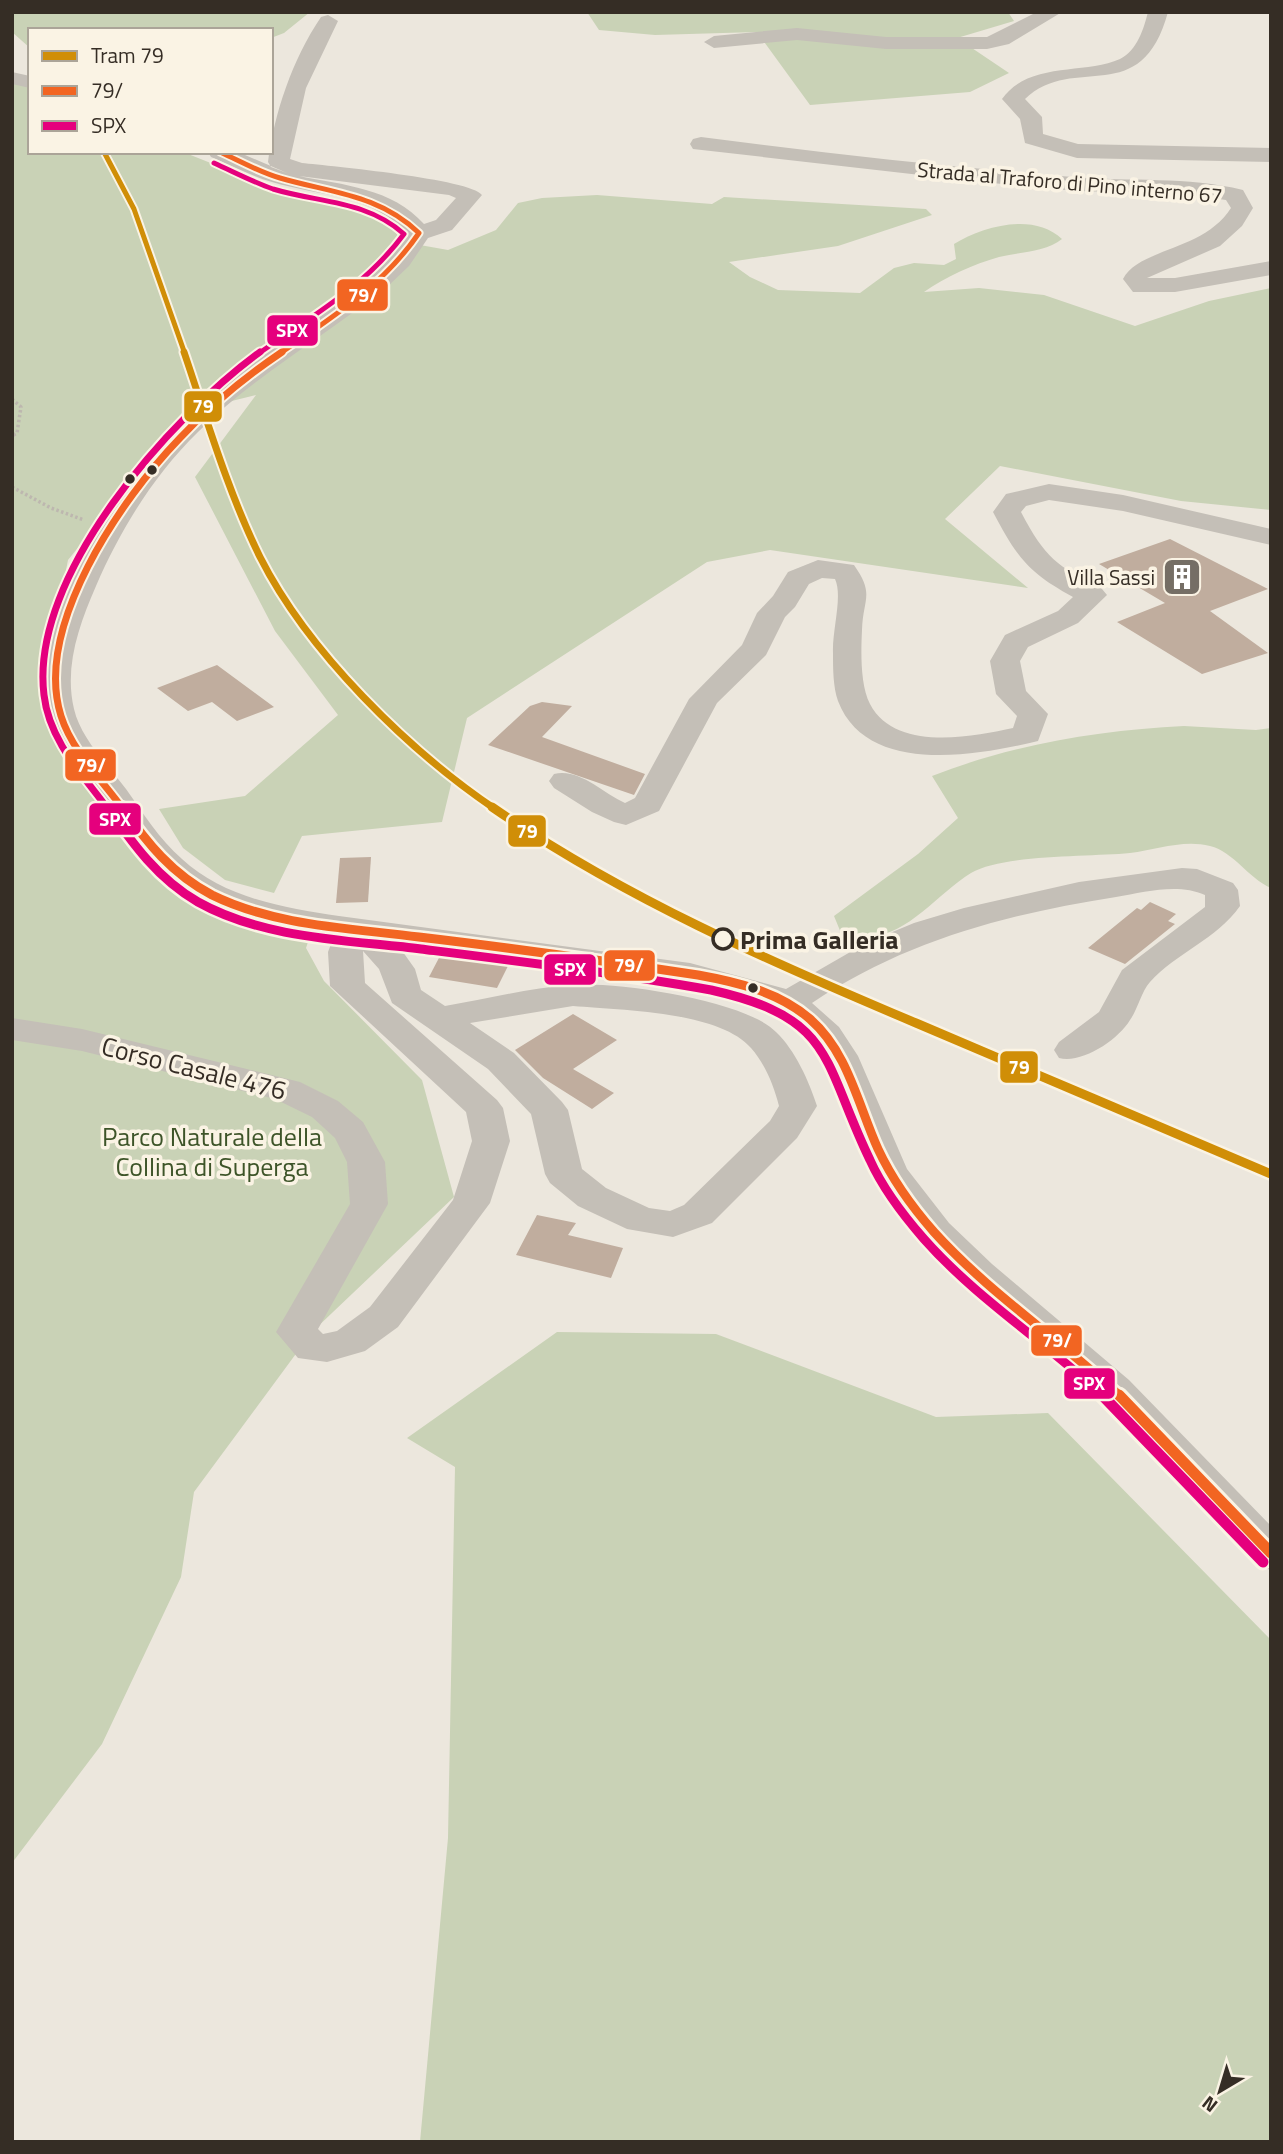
<svg xmlns="http://www.w3.org/2000/svg" width="1283" height="2154" font-family="'Titillium Web',sans-serif">
	<style>
		.green { fill: #c9d2b6 }
		.building { fill: #c0ad9e }
		.lines { fill: none; stroke-linecap: round; stroke-linejoin: round }
		.path { stroke: #bdb7af; stroke-width: 3.5; stroke-dasharray: 2.5 2.5; stroke-linecap: butt }
		.minor { fill: #c4bfb7; fill-rule: evenodd }
		.bus-1-far3-casing { stroke: #faf3e4; stroke-width: 9 }
		.bus-1-far2-casing { stroke: #faf3e4; stroke-width: 11 }
		.bus-1-far1-casing { stroke: #faf3e4; stroke-width: 14 }
		.bus-1-casing { stroke: #faf3e4; stroke-width: 17 }
		.bus-2-far3-casing { stroke: #faf3e4; stroke-width: 9 }
		.bus-2-far2-casing { stroke: #faf3e4; stroke-width: 11 }
		.bus-2-far1-casing { stroke: #faf3e4; stroke-width: 14 }
		.bus-2-casing { stroke: #faf3e4; stroke-width: 17 }
		.bus-1-far3 { stroke: #f26522; stroke-width: 5 }
		.bus-1-far2 { stroke: #f26522; stroke-width: 7 }
		.bus-1-far1 { stroke: #f26522; stroke-width: 9 }
		.bus-1 { stroke: #f26522; stroke-width: 11 }
		.bus-2-far3 { stroke: #e5007d; stroke-width: 5 }
		.bus-2-far2 { stroke: #e5007d; stroke-width: 7 }
		.bus-2-far1 { stroke: #e5007d; stroke-width: 9 }
		.bus-2 { stroke: #e5007d; stroke-width: 11 }
		.tram-1-far2-casing { stroke: #faf3e4; stroke-width: 9 }
		.tram-1-far1-casing { stroke: #faf3e4; stroke-width: 11 }
		.tram-1-casing { stroke: #faf3e4; stroke-width: 14 }
		.tram-1-far2 { stroke: #d08e07; stroke-width: 5 }
		.tram-1-far1 { stroke: #d08e07; stroke-width: 7 }
		.tram-1 { stroke: #d08e07; stroke-width: 9 }
		.bus-dot { fill: #352d25; stroke: #faf3e4; stroke-width: 2.5 }
		.stop-dot { fill: #faf3e4; stroke: #352d25; stroke-width: 3.5 }
		.labels { text-anchor: middle; dominant-baseline: central; stroke-width: 7; stroke-linejoin: round; paint-order: stroke }
		.far-street-label { font-size: 21px; fill: #352d25; stroke: #faf3e4 }
		.far-poi-label { font-size: 21px; fill: #352d25; stroke: #faf3e4; text-anchor: end }
		.stop-label { font-size: 26px; font-weight: bold; fill: #352d25; stroke: #faf3e4; text-anchor: start }
		.street-label { font-size: 26px; fill: #352d25; stroke: #faf3e4 }
		.park-label { font-size: 26px; fill: #3d5428; stroke: #faf3e4 }
		.line-badge { stroke: #faf3e4; stroke-width: 2.5 }
		.badge-label { font-size: 19px; text-anchor: middle; font-weight: bold; fill: #fff }
	</style>
	<rect width="100%" height="100%" fill="#ece7dd"/>
	<g class="green">
		<polygon points="12,12 310,12 284,33 271,38 271,30 30,30 30,48 12,32"/>
		<polygon points="587,12 1008,12 1014,21 957,38 1009,73 970,92 810,105 757,32 655,35 599,30"/>
		<path d="M12,81l18,4v67h153l78,31 87,20 37,16 18,23 45,8 48,-20 22,-27 24,-5 55,-3 115,9 12,-7 202,12 6,6 -94,31 -109,16 21,15 28,13 82,3 34,-25 20,-5 30,2 12,-6 -2,-15c29,-18 80,-32 108,-5 -16,13 -43,13 -63,18 -25,7 -54,20 -75,35l55,-4 65,7 91,31 74,-25 62,-13v222l-90,-9 -181,-35 -55,53 83,69 -258,-38 -63,12 -240,156 -25,104 -140,14 -28,57 -49,-13 -42,-32 -24,-39 86,-13 93,-81 -63,-84 -80,-154 61,-82 -69,17 -119,148 -19,96 1,52 97,161 149,61 15,3 -5,15 18,33 98,99 32,117 -142,135 -118,160 -13,85 -79,167 -90,119z"/>
		<path d="M1184,726l72,4 15,-2v160c-23,-10 -37,-36 -61,-42 -27,-7 -54,4 -80,7 -40,4 -126,1 -159,20 -33,20 -62,62 -103,64 -8,1 -18,-3 -27,-4l-7,-17 84,-62 40,-36 -26,-42c79,-31 167,-46 252,-50z"/>
		<polygon points="557,1332 716,1334 936,1417 1048,1413 1271,1640 1271,2142 420,2142 448,1838 455,1467 407,1438"/>
	</g>
	<g class="building">
		<polygon points="1170,539 1268,589 1210,611 1268,653 1202,674 1117,622 1165,603 1099,564"/>
		<polygon points="217,665 274,707 237,721 212,702 188,711 157,688"/>
		<polygon points="542,702 572,706 542,737 645,774 634,795 488,745 530,706"/>
		<polygon points="371,857 368,902 336,903 340,858"/>
		<polygon points="1150,902 1176,914 1168,921 1175,924 1125,964 1088,948 1137,908 1141,910"/>
		<polygon points="441,954 450,955 509,964 497,988 429,977"/>
		<polygon points="573,1014 617,1040 573,1069 614,1093 592,1109 543,1078 515,1050"/>
		<polygon points="537,1215 576,1223 568,1235 623,1248 611,1278 516,1255"/>
	</g>
	<g class="lines">
		<g class="path">
			<polyline points="12,399 21,407 17,433 12,436"/>
			<polyline points="12,487 51,508 84,520"/>
		</g>
		<g class="minor">
			<polygon points="1037,12 1062,12 1009,44 987,49 886,49 797,40 714,48 704,42 714,36 797,28 886,37 987,37"/>
			<path d="M1148,12h20c-27,99 -93,40 -143,87l17,18 1,17 35,10 193,4v14l-194,-4 -52,-15 -5,-24 -18,-20c27,-38 82,-24 118,-40 17,-8 24,-31 28,-47z"/>
			<path d="M328,15l10,6 -32,67 -16,71 12,4c28,3 169,16 180,32l-30,35 -24,8 -19,28 -22,21c-62,49 -133,89 -189,145 -44,43 -78,98 -102,154 -17,39 -32,81 -22,123 7,30 34,56 52,80 17,24 33,50 56,70 42,39 103,49 157,57l351,47 96,26 80,-46 48,-20 50,-15 115,-26 103,-14 15,1 36,14 5,7 2,16c-23,33 -64,47 -90,76 -9,10 -12,27 -20,38 -12,20 -48,44 -71,38l-5,-8 5,-8 40,-30 23,-42 83,-63v-12c-27,-12 -60,-3 -89,2 -109,17 -211,44 -304,106l27,24 19,29 49,113 42,54 43,41 137,116 142,146v44l-16,-5 -155,-164 -136,-117 -42,-43 -51,-68 -49,-117 -9,-14 -30,-27 -43,-19 -50,-11 -292,-40 17,24 6,21 24,16c41,-7 84,-18 126,-21 44,-4 174,15 205,47 19,18 33,49 41,74l-20,32 -85,85 -39,14 -46,-8 -49,-23 -28,-23 -5,-9 -14,-60 -43,-45 -96,-66 -13,-34 -16,-18 2,32 132,117 6,8 7,33 -20,62 -92,124 -33,24 -38,11 -29,-4 -22,-26 74,-128 -3,-42 -12,-24 -23,-21 -37,-18 -193,-48 -70,-11v-22l70,11 218,53 38,19 25,21 22,40 3,42 -70,125 5,5 14,-3 33,-24 83,-107 19,-59 -6,-29 -136,-126 -2,-34 6,-16c-59,-9 -132,-21 -177,-64 -23,-21 -39,-50 -58,-75 -20,-26 -45,-53 -55,-84 -12,-38 3,-83 19,-118 29,-63 66,-127 117,-175 57,-55 128,-95 190,-143l23,-22 14,-21c-34,-40 -89,-38 -135,-52 -21,-6 -41,-17 -61,-25l-3,-5h30l49,21 -16,-6 -3,-5c6,-48 24,-102 53,-145zM299,176l150,19 7,3 -20,22 -12,4c-32,-36 -81,-39 -125,-48zM573,1006c46,4 146,5 178,42 14,16 23,38 28,58l-9,15 -86,84 -14,6 -21,-3 -43,-20 -24,-19 -14,-59 -6,-8 -48,-49 -44,-30z"/>
			<polygon points="12,72 30,76 30,88 12,84"/>
			<path d="M701,137c124,16 248,30 372,40 57,5 114,-1 170,13l10,18 -11,18 -22,20 -73,32h28l96,-17v14l-96,17h-42l-10,-13c16,-31 81,-28 108,-71l-5,-8 -50,-7 -100,-2 -94,-9 -289,-33 -3,-5 3,-5z"/>
			<path d="M1049,484l74,11 148,34v16l-148,-34 -74,-11 -23,6 -5,6c24,46 36,54 81,77l5,6 -29,28 -50,24 -8,14 6,30 22,23 -10,27c-58,14 -171,36 -200,-40 -5,-14 -5,-33 -5,-48 -1,-23 10,-57 2,-74l-13,-1 -13,6 -14,23 -10,10 -19,38 -49,48 -58,108 -33,14 -12,-3 -22,-10 -38,-24 -5,-7 5,-7c26,-6 48,19 71,29l10,-5 54,-99 53,-54 15,-32 16,-17 15,-24 30,-12 36,5c21,30 9,33 8,65 -1,21 -2,55 8,74 25,48 102,33 143,24l4,-12 -21,-22 -6,-33 15,-26 53,-24 15,-14c-46,-25 -56,-40 -80,-85l13,-18z"/>
		</g>
		<g class="bus-1-far3-casing">
			<path id="bus-1-far3" d="M220,152c20,9 39,20 60,26 51,15 98,16 139,55 -36,53 -88,85 -140,121"/>
		</g>
		<g class="bus-1-far2-casing">
			<path id="bus-1-far2" d="M123,809c-21,-29 -51,-58 -62,-93 -28,-89 60,-217 119,-278 31,-33 65,-61 102,-86"/>
		</g>
		<g class="bus-1-far1-casing">
			<path id="bus-1-far1" d="M122,807c25,36 50,67 90,88 63,31 138,33 207,42 93,11 186,24 279,38 39,7 81,17 112,44 38,33 48,86 68,130 14,30 34,58 56,83 56,62 127,108 187,165"/>
		</g>
		<g class="bus-1-casing">
			<polyline id="bus-1" points="1119,1395 1271,1553"/>
		</g>
		<g class="bus-2-far3-casing">
			<path id="bus-2-far3" d="M214,163c20,9 39,19 59,26 46,14 93,11 131,45 -39,53 -94,83 -146,120"/>
		</g>
		<g class="bus-2-far2-casing">
			<path id="bus-2-far2" d="M108,809c-26,-35 -59,-69 -64,-114 -15,-120 127,-278 216,-343"/>
		</g>
		<g class="bus-2-far1-casing">
			<path id="bus-2-far1" d="M107,807c26,37 51,72 91,95 66,37 150,38 223,47 96,12 194,24 290,41 125,28 111,71 159,170 13,29 33,55 54,79 53,60 122,103 180,158"/>
		</g>
		<g class="bus-2-casing">
			<polyline id="bus-2" points="1102,1395 1263,1562"/>
		</g>
		<use href="#bus-1-far3" class="bus-1-far3"/>
		<use href="#bus-1-far2" class="bus-1-far2"/>
		<use href="#bus-1-far1" class="bus-1-far1"/>
		<use href="#bus-1" class="bus-1"/>
		<use href="#bus-2-far3" class="bus-2-far3"/>
		<use href="#bus-2-far2" class="bus-2-far2"/>
		<use href="#bus-2-far1" class="bus-2-far1"/>
		<use href="#bus-2" class="bus-2"/>
		<g class="tram-1-far2-casing">
			<polyline id="tram-1-far2" points="104,152 134,209 185,354"/>
		</g>
		<g class="tram-1-far1-casing">
			<path id="tram-1-far1" d="M184,352c23,68 44,140 76,205 48,95 148,193 235,252"/>
		</g>
		<g class="tram-1-casing">
			<path id="tram-1" d="M492,807c132,91 277,154 424,216 118,50 237,101 355,151"/>
		</g>
		<use href="#tram-1-far2" class="tram-1-far2"/>
		<use href="#tram-1-far1" class="tram-1-far1"/>
		<use href="#tram-1" class="tram-1"/>
	</g>
	<defs>
		<g id="building-square" transform="scale(2.0125)"><rect x="-9" y="-9" width="18" height="18" rx="4" fill="#756e65" stroke="#faf3e4"/><path d="M-4-6H4V6H1V3H-1V6H-4ZM-2.5-4.3h1.7v1.8h-1.7ZM.8-4.3h1.7v1.8H.8ZM-2.5-1h1.7V.8h-1.7ZM.8-1h1.7V.8H.8Z" fill="#fff"/></g>
	</defs>
	<g fill-rule="evenodd">
		<use href="#building-square" x="1182" y="577"/>
	</g>
	<g class="bus-dot">
		<circle cx="152" cy="470" r="6"/>
		<circle cx="130" cy="479" r="6"/>
		<circle cx="753" cy="988" r="6"/>
	</g>
	<circle class="stop-dot" cx="723" cy="939" r="10"/>
	<g class="labels">
		<g class="far-street-label">
			<text transform="translate(1070 182) rotate(5)">Strada al Traforo di Pino interno 67</text>
		</g>
		<g class="far-poi-label">
			<text x="1155" y="577">Villa Sassi</text>
		</g>
		<g class="stop-label">
			<text x="740" y="939">Prima Galleria</text>
		</g>
		<g class="street-label">
			<text transform="translate(194 1068) rotate(14)">Corso Casale 476</text>
		</g>
		<g class="park-label">
			<text x="212" y="1136">Parco Naturale della<tspan x="212" dy="30">Collina di Superga</tspan></text>
		</g>
	</g>
	<g class="line-badge">
		<rect x="336" y="278" width="53" height="34" rx="7" fill="#f26522"/>
		<rect x="266" y="314" width="53" height="33" rx="7" fill="#e5007d"/>
		<rect x="183" y="390" width="40" height="33" rx="7" fill="#d08e07"/>
		<rect x="64" y="748" width="53" height="34" rx="7" fill="#f26522"/>
		<rect x="88" y="802" width="54" height="34" rx="7" fill="#e5007d"/>
		<rect x="507" y="814" width="40" height="34" rx="7" fill="#d08e07"/>
		<rect x="603" y="949" width="53" height="33" rx="7" fill="#f26522"/>
		<rect x="543" y="953" width="54" height="33" rx="7" fill="#e5007d"/>
		<rect x="999" y="1050" width="40" height="34" rx="7" fill="#d08e07"/>
		<rect x="1030" y="1324" width="53" height="33" rx="7" fill="#f26522"/>
		<rect x="1063" y="1367" width="53" height="33" rx="7" fill="#e5007d"/>
	</g>
	<g class="badge-label">
		<text x="363" y="302">79/</text>
		<text x="292" y="337">SPX</text>
		<text x="203" y="413">79</text>
		<text x="91" y="772">79/</text>
		<text x="115" y="826">SPX</text>
		<text x="527" y="838">79</text>
		<text x="629" y="972">79/</text>
		<text x="570" y="976">SPX</text>
		<text x="1019" y="1074">79</text>
		<text x="1057" y="1347">79/</text>
		<text x="1089" y="1390">SPX</text>
	</g>
	<rect width="1283" height="2154" fill="none" stroke="#352d25" stroke-width="28"/>
	<rect x="28" y="28" width="245" height="126" fill="#faf3e4" stroke="#aba498" stroke-width="2"/>
	<rect x="42" y="51" width="35" height="10" fill="#d08e07" stroke="#aba498" stroke-width="2"/>
	<text x="91" y="63" font-size="21" fill="#352d25">Tram 79</text>
	<rect x="42" y="86" width="35" height="10" fill="#f26522" stroke="#aba498" stroke-width="2"/>
	<text x="91" y="98" font-size="21" fill="#352d25">79/</text>
	<rect x="42" y="121" width="35" height="10" fill="#e5007d" stroke="#aba498" stroke-width="2"/>
	<text x="91" y="133" font-size="21" fill="#352d25">SPX</text>
	<g transform="translate(1220 2091) rotate(218)" stroke="#faf3e4" stroke-width="5" paint-order="stroke">
	<path d="M0-5L12 26L0 18L-12 26Z" fill="#352d25"/>
	<text y="-10" font-size="19" font-weight="bold" text-anchor="middle" fill="#352d25">N</text>
	</g>
</svg>
